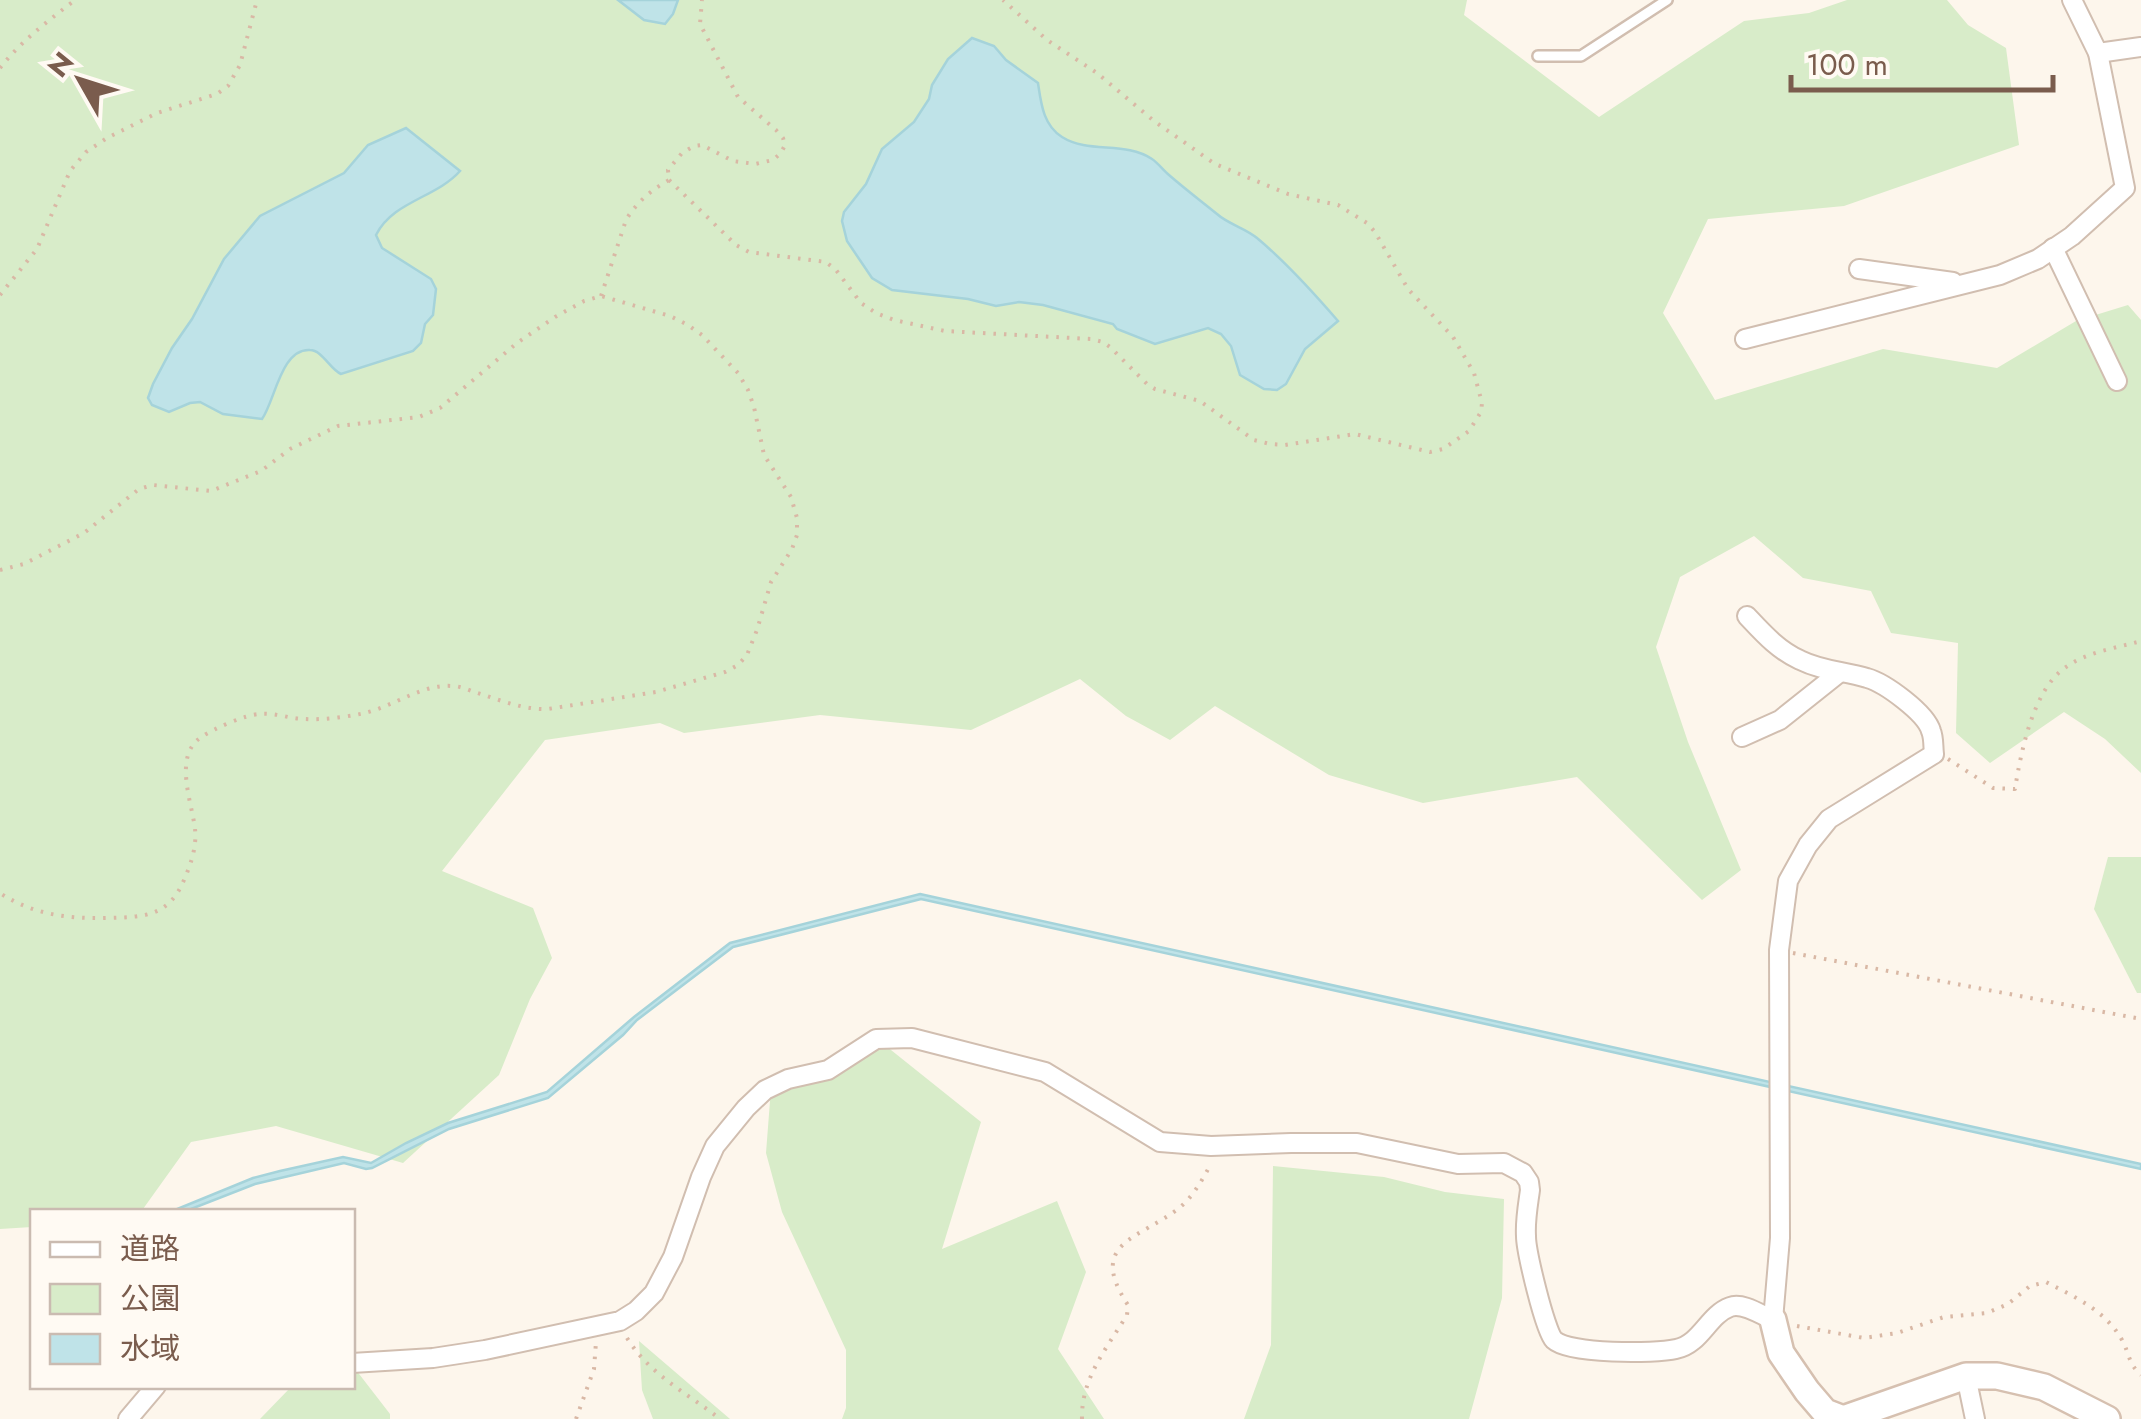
<svg xmlns="http://www.w3.org/2000/svg" width="2141" height="1419" font-family="Jost,'Noto Sans JP',sans-serif">
	<style>
		.green { fill: #d8ecc9 }
		.water { fill: #bfe3e8; stroke: #a5d3da; stroke-width: 2.5 }
		.lines { fill: none; stroke-linecap: round; stroke-linejoin: round }
		.lane-casing { stroke: #d1beb0; stroke-width: 14 }
		.street-casing { stroke: #d1beb0; stroke-width: 22 }
		.secondary-casing { stroke: #d6c0b0; stroke-width: 30 }
		.path { stroke: #d9b8a5; stroke-width: 4; stroke-dasharray: 2.5 8; stroke-linecap: butt }
		.lane { stroke: #fff; stroke-width: 9 }
		.street { stroke: #fff; stroke-width: 18 }
		.secondary { stroke: #fff; stroke-width: 25 }
	</style>
	<rect width="100%" height="100%" fill="#fdf6ec"/>
	<g class="green">
		<polygon points="0,0 1467,0 1464,15 1599,117 1744,21 1809,13 1847,0 1947,0 1968,25 2006,48 2019,145 1844,206 1708,219 1663,313 1715,400 1883,349 1997,368 2076,321 2128,305 2141,320 2141,773 2105,739 2064,712 1990,763 1956,733 1958,643 1891,633 1871,591 1803,578 1754,536 1680,577 1656,647 1688,742 1741,870 1702,900 1577,777 1423,803 1329,775 1215,706 1170,740 1126,716 1080,679 971,730 820,715 684,733 660,723 545,740 442,871 533,908 552,958 530,999 499,1075 403,1163 276,1126 191,1142 143,1209 130,1212 32,1212 32,1227 0,1229"/>
		<polygon points="2108,857 2141,857 2141,993 2137,993 2094,909"/>
		<polygon points="886,1046 981,1122 942,1249 1057,1201 1086,1272 1058,1349 1104,1419 842,1419 846,1408 846,1350 782,1212 766,1153 771,1088 820,1063"/>
		<polygon points="1273,1166 1384,1177 1445,1192 1504,1199 1502,1298 1469,1419 1244,1419 1271,1345"/>
		<polygon points="639,1341 730,1419 653,1419 642,1390"/>
		<polygon points="353,1370 356,1370 390,1414 390,1419 260,1419 291,1387 352,1386"/>
	</g>
	<g class="water">
		<polygon points="618,0 678,0 673,14 665,24 644,20"/>
		<path d="M972,38l22,8 12,14 32,23c3,20 5,42 24,54 27,17 63,4 90,22 6,4 11,11 17,16 16,14 32,26 48,39 11,10 28,14 40,24 30,25 56,54 81,83l-33,28 -19,35 -9,6 -13,-1 -24,-14 -9,-29 -10,-12 -13,-6 -53,16 -38,-15 -4,-5 -70,-19 -24,-3 -23,4 -28,-7 -76,-9 -20,-12 -25,-37 -5,-20 2,-9 22,-28 16,-35 32,-27 15,-23 3,-14 16,-26z"/>
		<path d="M406,128l54,43c-24,27 -67,30 -84,64l6,13 49,31 5,10 -3,26 -8,9 -4,19 -8,8 -72,23c-11,-5 -19,-24 -31,-24 -29,-2 -35,51 -48,69l-39,-5 -23,-12 -10,1 -21,9 -17,-7 -4,-7 5,-14 19,-36 20,-29 32,-60 36,-43 84,-43 24,-28z"/>
		<polygon points="920,894 2141,1164 2141,1169 921,899 733,947 637,1020 623,1035 548,1098 449,1129 372,1168 366,1169 344,1163 255,1184 186,1211 170,1212 253,1178 280,1171 343,1157 371,1163 406,1143 448,1123 547,1092 634,1017 730,943"/>
	</g>
	<g class="lines">
		<g class="lane-casing">
			<polyline id="lane" points="1538,56 1581,56 1667,0"/>
		</g>
		<g class="street-casing">
			<g id="street">
				<polyline points="2098,53 2141,47"/>
				<polyline points="2053,248 2117,381"/>
				<polyline points="1859,269 1953,282"/>
				<polyline points="1745,339 2000,275 2038,259 2072,236 2125,188 2098,53 2072,0"/>
				<polyline points="1742,737 1780,720 1839,673"/>
				<path d="M352,1363l81,-5 52,-8 135,-29 16,-10 18,-18 19,-36 28,-80 14,-31 31,-38 19,-18 23,-11 40,-9 48,-31 36,-1 133,34 115,70 51,4 80,-3h66l101,21 46,-1 19,10 6,9 1,8c-2,15 -5,30 -4,46 0,15 19,95 28,104 15,14 100,14 122,9 25,-5 32,-34 54,-42 13,-5 31,8 43,13l7,-82 -1,-288 9,-69 20,-36 21,-26 105,-65c-1,-7 0,-16 -3,-23 -5,-18 -46,-48 -64,-53 -23,-7 -45,-7 -67,-18 -22,-10 -37,-27 -53,-44"/>
				<polyline points="1966,1376 1975,1419"/>
				<polyline points="128,1419 156,1386"/>
			</g>
		</g>
		<g class="secondary-casing">
			<g id="secondary">
				<polyline points="1773,1320 1781,1353 1807,1391 1825,1412 1843,1419"/>
				<polyline points="1843,1419 1966,1376 1997,1376 2044,1387 2107,1419"/>
			</g>
		</g>
		<g class="path">
			<path d="M0,68c21,-27 48,-47 75,-68"/>
			<polyline points="669,180 736,245 749,252 826,262 836,270 861,303 876,313 894,320 945,331 1091,339 1103,342 1110,347 1147,384 1155,389 1200,401 1254,440 1270,444 1285,445 1355,434 1430,452 1443,449 1469,431 1481,412 1482,403 1474,373 1453,337 1408,289 1375,232 1367,223 1338,205 1288,194 1215,164 1154,121 1097,73 1047,40 1003,0"/>
			<polyline points="0,295 37,249 70,171 86,152 107,138 157,113 217,94 228,86 240,65 257,0"/>
			<path d="M601,296l25,-76c10,-17 25,-30 43,-40l-1,-10 14,-17 12,-7 8,-1 31,16 22,3 18,-4 8,-7 4,-8 -2,-7 -7,-8 -38,-33 -38,-73 2,-24"/>
			<path d="M0,570l24,-6 60,-31 55,-44 14,-4 58,6 50,-20 29,-22 48,-23 81,-9 21,-9 77,-65 38,-26 29,-16 17,-5 69,20 18,9 14,10 36,38 10,17 6,17 10,48 27,42 6,21v17l-5,14 -21,33 -14,48 -10,25 -9,10 -13,7 -69,20 -108,17c-26,1 -50,-10 -74,-17 -7,-3 -15,-6 -22,-6 -30,-2 -58,20 -87,27 -19,4 -41,7 -60,6 -15,0 -31,-7 -46,-5 -14,1 -44,14 -56,22 -31,18 -11,66 -8,93 2,17 -4,35 -11,51 -15,36 -39,37 -75,38 -39,1 -76,-3 -109,-25"/>
			<path d="M1948,759l45,29 22,1c6,-37 18,-100 51,-122 21,-15 50,-19 75,-26"/>
			<polyline points="1793,953 2141,1019"/>
			<path d="M1797,1326l67,12 33,-5 47,-16 43,-4 21,-9 22,-18 16,-4c29,15 60,29 76,58 8,15 6,23 19,35"/>
			<path d="M627,1338c23,37 60,55 93,81"/>
			<polyline points="576,1419 594,1369 596,1342"/>
			<path d="M1082,1419c-1,-41 25,-71 45,-104l1,-10c-42,-63 12,-66 51,-97 14,-11 23,-28 32,-44"/>
		</g>
		<use href="#lane" class="lane"/>
		<use href="#street" class="street"/>
		<use href="#secondary" class="secondary"/>
	</g>
	<rect x="30" y="1209" width="325" height="180" fill="#fffaf3" stroke="#cabbb1" stroke-width="2.5"/>
	<rect x="50" y="1242" width="50" height="15" fill="#ffffff" stroke="#cabbb1" stroke-width="2.5"/>
	<text x="120" y="1259" font-size="30" fill="#7a5c4d">道路</text>
	<rect x="50" y="1284" width="50" height="30" fill="#d8ecc9" stroke="#cabbb1" stroke-width="2.5"/>
	<text x="120" y="1309" font-size="30" fill="#7a5c4d">公園</text>
	<rect x="50" y="1334" width="50" height="30" fill="#bfe3e8" stroke="#cabbb1" stroke-width="2.5"/>
	<text x="120" y="1359" font-size="30" fill="#7a5c4d">水域</text>
	<g transform="translate(80 80) rotate(309)" stroke="#fffaf3" stroke-width="8" paint-order="stroke">
	<path d="M0-8L18 38L0 25L-18 38Z" fill="#7a5c4d"/>
	<text y="-15" font-size="28" font-weight="bold" text-anchor="middle" fill="#7a5c4d">N</text>
	</g>
	<path d="M1791 75v15h262v-15" fill="none" stroke="#7a5c4d" stroke-width="5"/>
	<text x="1806" y="75" font-size="30" fill="#7a5c4d" stroke="#fffaf3" stroke-width="8" paint-order="stroke">100 m</text>
</svg>
